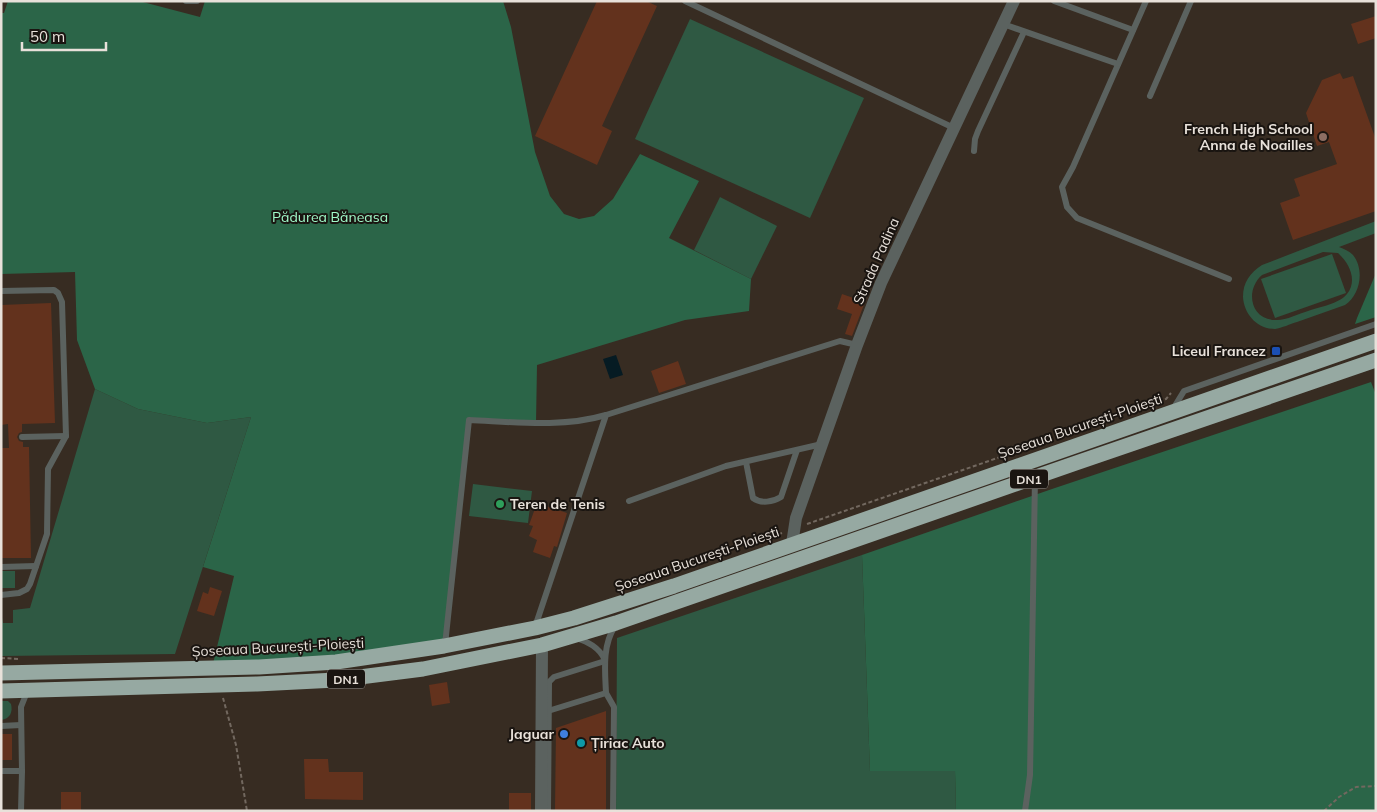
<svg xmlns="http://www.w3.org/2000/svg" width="1377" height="812" font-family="Mulish,sans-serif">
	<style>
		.green { fill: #2f5943; fill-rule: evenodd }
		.forest { fill: #2b6548 }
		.water { fill: #061b23 }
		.building { fill: #63321d }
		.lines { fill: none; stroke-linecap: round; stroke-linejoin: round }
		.path { stroke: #72685f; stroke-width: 2; stroke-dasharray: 4 2.5; stroke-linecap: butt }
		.lane { stroke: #5b625f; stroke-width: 6 }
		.street { stroke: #5b625f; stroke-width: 12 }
		.highway { stroke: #96a9a2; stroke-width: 15 }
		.education-dot { fill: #8d6e63; stroke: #1a1511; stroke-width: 2 }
		.transit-dot { fill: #1a4fb4; stroke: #1a1511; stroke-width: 2 }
		.leisure-dot { fill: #2e9e5b; stroke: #1a1511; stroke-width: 2 }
		.shop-dot { fill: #3f7fe0; stroke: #1a1511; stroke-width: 2 }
		.culture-dot { fill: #0f9aa8; stroke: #1a1511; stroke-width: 2 }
		.labels { text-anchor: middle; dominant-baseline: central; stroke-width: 4; stroke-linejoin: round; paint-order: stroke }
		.shield { fill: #1a1511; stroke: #aaa49e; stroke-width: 1 }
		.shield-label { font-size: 12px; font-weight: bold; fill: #e8e1da }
		.poi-label { font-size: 14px; font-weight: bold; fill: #e8e1da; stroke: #1a1511; text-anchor: end }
		.park-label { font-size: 14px; fill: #a1f9c9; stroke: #1a1511 }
		.street-label { font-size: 14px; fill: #e8e1da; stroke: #1a1511 }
	</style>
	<rect width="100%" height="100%" fill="#372c22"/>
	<g class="green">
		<polygon points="690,19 864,98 810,218 635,139"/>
		<polygon points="720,197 777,226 751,279 694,250"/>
		<path d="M1376,221v12l-37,14c5,2 10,4 14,8 12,15 7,40 -8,50 -16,6 -32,11 -48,17 -7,2 -15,6 -22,7 -18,0 -31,-15 -32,-32 0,-15 7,-24 19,-32zM1323,252l15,1c11,10 20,27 9,41 -8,10 -28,13 -39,17 -10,3 -23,10 -33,9 -25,-1 -30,-30 -13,-45z"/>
		<polygon points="1332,254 1346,293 1275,318 1261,279"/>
		<polygon points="95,389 138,409 207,423 251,417 175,654 1,656 1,612 3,623 13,623 13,610 30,608"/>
		<polygon points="473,484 532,491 528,523 469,516"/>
		<polygon points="862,555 870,771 955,771 956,811 616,811 617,638"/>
		<rect x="1" y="571" width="14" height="17"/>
		<path d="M1,701h7l3,3c2,8 -1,15 -10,16z"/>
	</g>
	<g class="forest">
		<polygon points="8,1 139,1 200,17 205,1 503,1 511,27 535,152 550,196 564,214 579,219 594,216 613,199 640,154 699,181 669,238 751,279 749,311 685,320 537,365 536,423 469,420 444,646 212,668 234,576 203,567 251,417 207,423 138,409 95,389 77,340 75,272 1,274 1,13 4,13"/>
		<polygon points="1376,273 1376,317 1355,324 1357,318"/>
		<polygon points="1371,382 1376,395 1376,811 895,811 956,810 955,771 870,771 862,555 1052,489"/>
	</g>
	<polygon class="water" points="616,355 623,375 610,379 603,359"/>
	<g class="building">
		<polygon points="597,1 646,1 657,6 602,126 612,131 597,165 535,136"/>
		<polygon points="1376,16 1376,38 1358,44 1351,24"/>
		<polygon points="1340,73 1343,79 1353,76 1376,140 1376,211 1293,240 1280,203 1300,196 1294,179 1337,164 1329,142 1317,146 1306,113 1322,80"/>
		<polygon points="842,294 865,302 852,336 845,334 852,314 837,309"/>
		<polygon points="51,303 55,423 22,424 22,432 19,433 17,437 19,441 23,442 23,447 29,447 31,558 1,558 1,448 9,448 8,424 1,425 1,305"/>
		<polygon points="678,361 686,384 659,393 651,371"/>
		<polygon points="537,503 567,513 557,547 554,546 550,558 533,552 537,540 529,536 533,526 529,525"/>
		<polygon points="210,587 222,591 214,616 197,611 203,592 208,594"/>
		<polygon points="447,682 450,703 432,706 429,685"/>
		<polygon points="606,711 606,811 555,811 556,728"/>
		<rect x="1" y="734" width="11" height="26"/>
		<polygon points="304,759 328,759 329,772 363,772 363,800 305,799"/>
		<polygon points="61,792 81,792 81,810 61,811"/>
		<rect x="509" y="793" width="22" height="18"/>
	</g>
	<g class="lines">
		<g class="path">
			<polyline points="1159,402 1166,399 1171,393"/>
			<polyline points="807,524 1032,446"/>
			<polyline points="749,545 782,533"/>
			<polyline points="662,575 668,571 716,554 730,552"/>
			<polyline points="231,653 296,650"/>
			<polyline points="1,658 19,659"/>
			<polyline points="223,698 236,745 247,811"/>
			<polyline points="1324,811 1339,797 1356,787 1376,786"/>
		</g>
		<g class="lane">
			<polyline points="186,1 197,1"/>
			<polyline points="685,1 954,128"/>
			<polyline points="1054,1 1133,30"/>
			<polyline points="1146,1 1073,167 1062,187 1067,207 1077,218 1229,279"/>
			<polyline points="1003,24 1118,64"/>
			<polyline points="1150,96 1191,1"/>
			<polyline points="974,151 975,139 978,131 1024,32"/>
			<polyline points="1,291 54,290 58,293 62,302 66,436 48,469 47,534 30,584 27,589 19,593 1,595"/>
			<polyline points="1173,409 1184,391 1376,324"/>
			<polyline points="22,437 66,436"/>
			<path d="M746,462l7,36c8,6 20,4 28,-1l16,-47"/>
			<polyline points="629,501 726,466 822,444"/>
			<polyline points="1,567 36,566"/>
			<polyline points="535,627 606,415 840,341 857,345"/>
			<path d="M576,638c12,4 23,9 29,22"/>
			<path d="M445,645l24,-225c45,2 93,8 137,-5"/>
			<polyline points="606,693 614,707 613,811"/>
			<path d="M548,711l58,-18c-1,-22 -4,-47 9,-67"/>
			<polyline points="1,726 21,725"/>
			<polyline points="1,771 22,771 21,707 27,692"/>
			<polyline points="21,811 22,771"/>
			<polyline points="548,811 549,682 554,677 605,661"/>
			<polyline points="1025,811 1030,775 1035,478"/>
		</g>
		<g class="street">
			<polyline points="792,544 796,518 857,345 881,283 1014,1"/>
			<polyline points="541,811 542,645"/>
		</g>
		<g class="highway">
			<polyline points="1,673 259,667 336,662 444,646 535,628 574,618 674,586 1376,341"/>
			<polyline points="1,691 257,684 336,680 423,669 542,645 616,623 1076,463 1376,360"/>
		</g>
	</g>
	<circle class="education-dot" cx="1323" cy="137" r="5"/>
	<rect class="transit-dot" x="1271" y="346" width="10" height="10" rx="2.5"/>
	<circle class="leisure-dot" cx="500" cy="504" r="5"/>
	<circle class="shop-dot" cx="564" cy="734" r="5"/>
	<circle class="culture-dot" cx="581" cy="743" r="5"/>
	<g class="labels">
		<g class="shield">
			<rect x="1010" y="469.5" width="38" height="19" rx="4"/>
			<rect x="327" y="669.5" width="38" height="19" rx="4"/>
		</g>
		<g class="shield-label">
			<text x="1029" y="479">DN1</text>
			<text x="346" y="679">DN1</text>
		</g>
		<g class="poi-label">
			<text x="1313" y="129">French High School<tspan x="1313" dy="16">Anna de Noailles</tspan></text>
			<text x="1266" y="351">Liceul Francez</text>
			<text x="510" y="504" text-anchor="start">Teren de Tenis</text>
			<text x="554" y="734">Jaguar</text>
			<text x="591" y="743" text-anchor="start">Țiriac Auto</text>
		</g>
		<g class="park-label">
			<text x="330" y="217">Pădurea Băneasa</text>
		</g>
		<g class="street-label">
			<text transform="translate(876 261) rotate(-66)">Strada Padina</text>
			<text transform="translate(1080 426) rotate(-19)">Șoseaua București-Ploiești</text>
			<text transform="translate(697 559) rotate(-19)">Șoseaua București-Ploiești</text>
			<text transform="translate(278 647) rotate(-3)">Șoseaua București-Ploiești</text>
		</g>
	</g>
	<rect width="1377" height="812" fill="none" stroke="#e8e1da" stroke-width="5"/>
	<path d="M22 42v8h84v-8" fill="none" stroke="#e8e1da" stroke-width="2.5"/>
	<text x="30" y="42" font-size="15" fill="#e8e1da" stroke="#1a1511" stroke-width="4" paint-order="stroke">50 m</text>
</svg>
